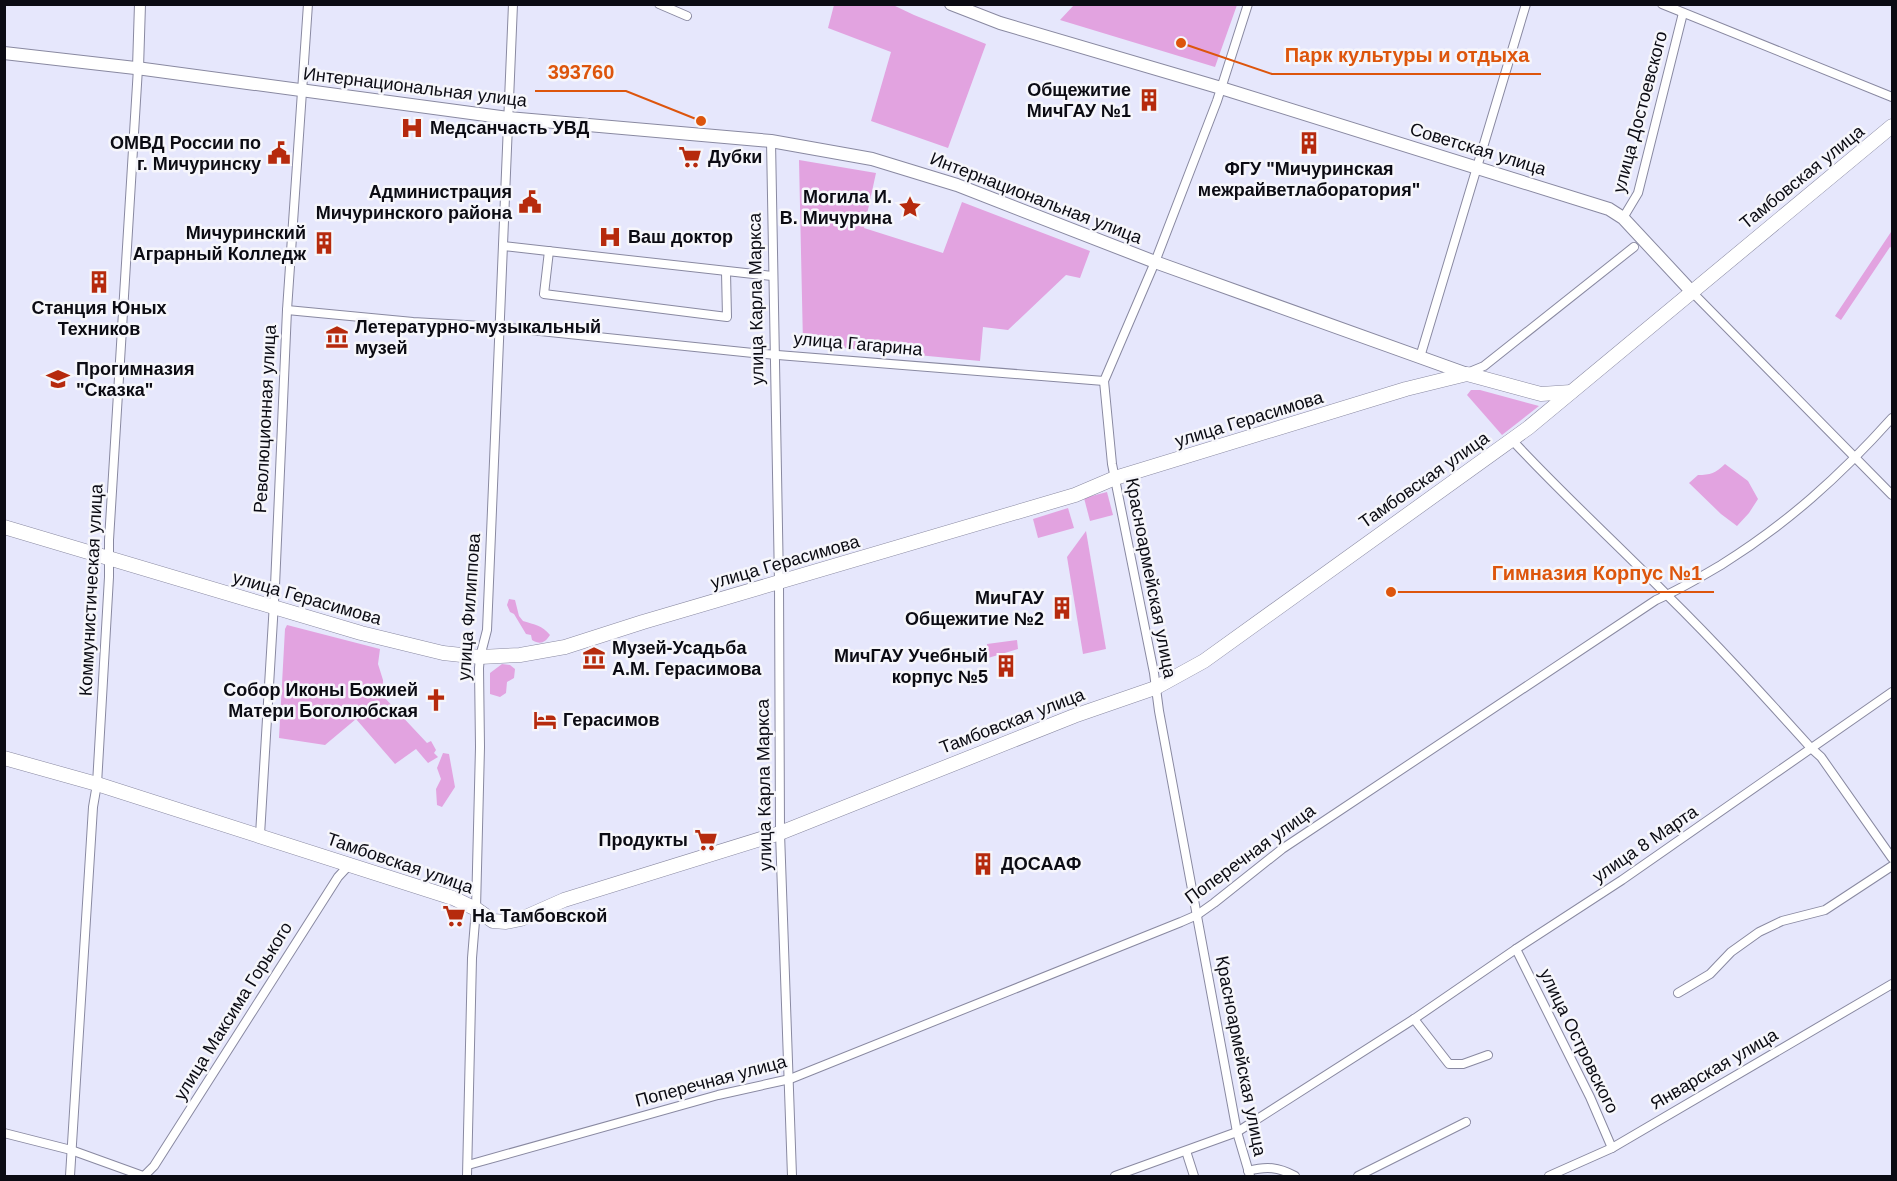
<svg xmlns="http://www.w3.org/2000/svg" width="1897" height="1181" font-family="Arial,sans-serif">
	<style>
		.green { fill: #e2a3e0 }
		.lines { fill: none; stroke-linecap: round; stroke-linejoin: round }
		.minor-casing { stroke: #8989a1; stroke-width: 10 }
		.tertiary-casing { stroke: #8989a1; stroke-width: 12 }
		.secondary-casing { stroke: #8989a1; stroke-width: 14 }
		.primary-casing { stroke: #8989a1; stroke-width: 15 }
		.minor { stroke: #fff; stroke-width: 8 }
		.tertiary { stroke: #fff; stroke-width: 10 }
		.secondary { stroke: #fff; stroke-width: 12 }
		.primary { stroke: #fff; stroke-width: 14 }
		.labels { text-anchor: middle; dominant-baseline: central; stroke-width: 5; stroke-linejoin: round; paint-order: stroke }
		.street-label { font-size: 18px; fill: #0b0b13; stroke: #f6f6fb }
		.poi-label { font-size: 18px; font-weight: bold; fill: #0b0b13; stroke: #f6f6fb; text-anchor: end }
		.leader { fill: none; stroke: #dd550c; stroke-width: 2 }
		.callout-dot { fill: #dd550c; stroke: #f6f6fb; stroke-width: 2 }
		.callout-label { font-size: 20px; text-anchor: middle; font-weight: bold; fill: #dd550c; stroke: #f6f6fb; stroke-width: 5; stroke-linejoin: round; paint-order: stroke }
	</style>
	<rect width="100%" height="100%" fill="#e6e7fc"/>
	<g class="green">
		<polygon points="834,5 893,5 914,15 986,44 948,148 871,121 891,52 828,28"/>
		<polygon points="1074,5 1074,4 1237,5 1215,67 1060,20"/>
		<polygon points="799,160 876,173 864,228 943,253 962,202 1090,251 1080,278 1066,275 1008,330 983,327 980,361 803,344"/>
		<polygon points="1891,232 1892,248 1890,247 1841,320 1835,316"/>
		<polygon points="1471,390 1480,390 1539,406 1502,435 1467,395"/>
		<path d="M1725,464l23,17 10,18 -9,14 -12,13 -16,-12 -32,-31 9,-8c12,0 18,-2 27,-11z"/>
		<polygon points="1107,492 1113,515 1090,521 1084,498"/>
		<polygon points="1068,508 1074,528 1038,538 1033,519"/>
		<polygon points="1086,531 1106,649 1083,654 1067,557"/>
		<path d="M509,599l6,1 4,16 4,5c12,4 19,4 27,14 -5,8 -10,10 -18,5l-1,-5 -5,-1 -12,-20 -4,-2 -3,-7z"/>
		<polygon points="287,625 380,649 378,664 383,680 383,696 427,743 431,741 436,750 434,753 438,757 428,763 416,749 395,764 356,719 325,745 279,738 285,629"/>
		<polygon points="1017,640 1018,649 988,658 987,644"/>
		<polygon points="502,664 510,665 515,669 514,678 507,682 506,693 500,697 490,694 490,673"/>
		<polygon points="443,753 449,754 455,787 442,807 437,805 436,789 441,779 437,768"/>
	</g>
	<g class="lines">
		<g class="minor-casing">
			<g id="minor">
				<polyline points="659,4 687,16"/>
				<polyline points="1248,4 1217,101 1155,262 1104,381 1112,464 1154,673 1159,711 1237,1132 1250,1176"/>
				<polyline points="1662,4 1892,97"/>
				<polyline points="771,141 779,583 780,833 792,1176"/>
				<polyline points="1623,218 1638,193 1683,13"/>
				<polyline points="503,246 772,276"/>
				<polyline points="549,251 544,294 727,317 726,272"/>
				<polyline points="1691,291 1892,495"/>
				<polyline points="287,310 413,322 500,327 753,353 1104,381"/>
				<polyline points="1420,357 1526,4"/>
				<polyline points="1467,373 1484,366 1634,247"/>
				<path d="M1512,440c50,54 104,103 155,155 50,49 97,101 144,153l10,9 71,101"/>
				<polyline points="260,835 275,586 287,310 308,4"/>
				<polyline points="1516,949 1590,1097 1612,1148"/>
				<polyline points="1678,993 1710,974 1731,952 1759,932 1782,921 1825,910 1892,866"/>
				<polyline points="1414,1019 1449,1064 1463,1064 1488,1055"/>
				<polyline points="4,1133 71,1150 143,1176"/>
				<polyline points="1186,1151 1194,1176"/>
				<path d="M468,1165l250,-70 72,-16 391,-157 16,-7 17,-12 68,-54 374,-249c23,-10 43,-22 65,-35 67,-42 119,-89 171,-147"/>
				<path d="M1248,1171c19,-5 30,-4 47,5"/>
				<polyline points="70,1176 93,807 97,784 109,577 109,540 138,68"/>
				<polyline points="144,1176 154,1166 338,877 350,864"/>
				<polyline points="467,1176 472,958 476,909 480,747 479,668 480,657 487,630 513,4"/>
				<polyline points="1115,1176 1237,1132 1414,1019 1516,949 1622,880 1892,692"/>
				<polyline points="1358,1176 1466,1122"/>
				<polyline points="1549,1176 1612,1148 1892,984"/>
			</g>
		</g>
		<g class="tertiary-casing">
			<polyline id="tertiary" points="138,68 140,4"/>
		</g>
		<g class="secondary-casing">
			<g id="secondary">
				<polyline points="951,4 1000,23 1221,88 1609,209 1623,218 1691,291"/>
				<polyline points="4,53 144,69 508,118 771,141 872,159 957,185 1155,262 1467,374"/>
			</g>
		</g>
		<g class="primary-casing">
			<g id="primary">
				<polyline points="4,527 361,633 443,653 480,657 520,655 565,647 643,622 1075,495 1115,478 1406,389 1467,374 1541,394 1571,392"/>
				<polyline points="4,758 97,784 453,898 476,909 493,921 506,922 521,919 564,900 780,833 1074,716 1155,688 1204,661 1528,428 1892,126"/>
			</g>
		</g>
		<use href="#minor" class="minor"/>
		<use href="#tertiary" class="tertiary"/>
		<use href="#secondary" class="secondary"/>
		<use href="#primary" class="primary"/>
	</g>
	<defs>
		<g id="building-bare" transform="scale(1.8)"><path d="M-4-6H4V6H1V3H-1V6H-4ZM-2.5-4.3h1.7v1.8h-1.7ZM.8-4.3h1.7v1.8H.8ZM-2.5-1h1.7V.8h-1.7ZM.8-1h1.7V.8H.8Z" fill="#b62a0d" stroke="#f6f6fb" stroke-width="2.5" paint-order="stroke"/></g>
		<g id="hospital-bare" transform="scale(1.8)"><path d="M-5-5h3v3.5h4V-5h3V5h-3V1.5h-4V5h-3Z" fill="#b62a0d" stroke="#f6f6fb" stroke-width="2.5" paint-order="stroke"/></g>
		<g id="civic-bare" transform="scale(1.8)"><path d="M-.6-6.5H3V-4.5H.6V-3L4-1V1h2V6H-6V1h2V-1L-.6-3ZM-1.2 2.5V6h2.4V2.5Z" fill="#b62a0d" stroke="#f6f6fb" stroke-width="2.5" paint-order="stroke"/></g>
		<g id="supermarket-bare" transform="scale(1.8)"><path d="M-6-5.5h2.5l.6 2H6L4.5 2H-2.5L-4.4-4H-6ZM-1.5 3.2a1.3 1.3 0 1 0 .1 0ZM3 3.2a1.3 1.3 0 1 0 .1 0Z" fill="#b62a0d" stroke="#f6f6fb" stroke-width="2.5" paint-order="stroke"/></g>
		<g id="sight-bare" transform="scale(1.8)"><path d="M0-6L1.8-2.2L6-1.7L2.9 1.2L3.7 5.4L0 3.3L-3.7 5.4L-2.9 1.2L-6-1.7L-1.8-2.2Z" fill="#b62a0d" stroke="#f6f6fb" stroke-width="2.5" paint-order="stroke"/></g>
		<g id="museum-bare" transform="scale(1.8)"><path d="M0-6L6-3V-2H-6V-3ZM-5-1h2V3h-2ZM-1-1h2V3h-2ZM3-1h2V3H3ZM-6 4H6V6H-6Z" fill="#b62a0d" stroke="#f6f6fb" stroke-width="2.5" paint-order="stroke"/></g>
		<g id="school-bare" transform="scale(1.8)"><path d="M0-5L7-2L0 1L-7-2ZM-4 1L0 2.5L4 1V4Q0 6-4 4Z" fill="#b62a0d" stroke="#f6f6fb" stroke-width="2.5" paint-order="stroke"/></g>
		<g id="church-bare" transform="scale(1.8)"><path d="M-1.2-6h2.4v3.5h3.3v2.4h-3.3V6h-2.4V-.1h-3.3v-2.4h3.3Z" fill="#b62a0d" stroke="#f6f6fb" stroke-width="2.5" paint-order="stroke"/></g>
		<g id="hotel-bare" transform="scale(1.8)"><path d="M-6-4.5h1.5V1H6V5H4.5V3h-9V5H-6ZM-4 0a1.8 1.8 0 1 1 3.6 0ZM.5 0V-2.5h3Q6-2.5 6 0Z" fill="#b62a0d" stroke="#f6f6fb" stroke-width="2.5" paint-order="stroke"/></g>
	</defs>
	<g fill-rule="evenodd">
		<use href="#building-bare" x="1149" y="100"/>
		<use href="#hospital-bare" x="412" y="128"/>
		<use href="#building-bare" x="1309" y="143"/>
		<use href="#civic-bare" x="279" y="153"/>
		<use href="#supermarket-bare" x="690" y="157"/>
		<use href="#civic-bare" x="530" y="202"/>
		<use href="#sight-bare" x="910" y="207"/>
		<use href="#hospital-bare" x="610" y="237"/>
		<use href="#building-bare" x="324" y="243"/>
		<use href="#building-bare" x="99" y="282"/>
		<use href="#museum-bare" x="337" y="337"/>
		<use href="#school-bare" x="58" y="379"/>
		<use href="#building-bare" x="1062" y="608"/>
		<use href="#museum-bare" x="594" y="658"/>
		<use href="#building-bare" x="1006" y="666"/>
		<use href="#church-bare" x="436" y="700"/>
		<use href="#hotel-bare" x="545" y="720"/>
		<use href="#supermarket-bare" x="706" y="840"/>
		<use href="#building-bare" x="983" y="864"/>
		<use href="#supermarket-bare" x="454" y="916"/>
	</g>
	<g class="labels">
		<g class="street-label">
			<text transform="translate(415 87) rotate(7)">Интернациональная улица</text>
			<text transform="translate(1640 112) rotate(-75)">улица Достоевского</text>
			<text transform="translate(1478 149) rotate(17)">Советская улица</text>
			<text transform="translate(1802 177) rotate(-39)">Тамбовская улица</text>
			<text transform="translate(1036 198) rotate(21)">Интернациональная улица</text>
			<text transform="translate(756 299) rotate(-91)">улица Карла Маркса</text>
			<text transform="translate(858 344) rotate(5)">улица Гагарина</text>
			<text transform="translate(265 419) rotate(-87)">Революционная улица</text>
			<text transform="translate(1249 419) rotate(-17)">улица Герасимова</text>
			<text transform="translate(1424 480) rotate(-35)">Тамбовская улица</text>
			<text transform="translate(785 562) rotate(-16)">улица Герасимова</text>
			<text transform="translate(1151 578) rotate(79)">Красноармейская улица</text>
			<text transform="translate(91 590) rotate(-87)">Коммунистическая улица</text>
			<text transform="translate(307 598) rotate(16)">улица Герасимова</text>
			<text transform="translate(469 607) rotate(-86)">улица Филиппова</text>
			<text transform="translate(1012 721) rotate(-21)">Тамбовская улица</text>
			<text transform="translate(764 785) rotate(-91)">улица Карла Маркса</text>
			<text transform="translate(1645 844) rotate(-34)">улица 8 Марта</text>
			<text transform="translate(1250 854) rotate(-36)">Поперечная улица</text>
			<text transform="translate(400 863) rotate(19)">Тамбовская улица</text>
			<text transform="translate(233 1011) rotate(-58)">улица Максима Горького</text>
			<text transform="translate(1579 1041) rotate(64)">улица Островского</text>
			<text transform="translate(1241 1056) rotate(79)">Красноармейская улица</text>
			<text transform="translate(1714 1069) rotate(-30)">Январская улица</text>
			<text transform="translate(711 1081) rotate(-15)">Поперечная улица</text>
		</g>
		<g class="poi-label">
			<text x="1131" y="90">Общежитие<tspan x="1131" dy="21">МичГАУ №1</tspan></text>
			<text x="430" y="128" text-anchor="start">Медсанчасть УВД</text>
			<text x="261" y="143">ОМВД России по<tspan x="261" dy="21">г. Мичуринску</tspan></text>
			<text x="708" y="157" text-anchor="start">Дубки</text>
			<text x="1309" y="169" text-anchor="middle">ФГУ "Мичуринская<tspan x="1309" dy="21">межрайветлаборатория"</tspan></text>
			<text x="512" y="192">Администрация<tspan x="512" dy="21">Мичуринского района</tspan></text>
			<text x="892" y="197">Могила И.<tspan x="892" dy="21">В. Мичурина</tspan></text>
			<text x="306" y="233">Мичуринский<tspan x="306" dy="21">Аграрный Колледж</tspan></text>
			<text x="628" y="237" text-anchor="start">Ваш доктор</text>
			<text x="99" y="308" text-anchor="middle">Станция Юных<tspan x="99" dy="21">Техников</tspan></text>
			<text x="355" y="327" text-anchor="start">Летературно-музыкальный<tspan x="355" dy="21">музей</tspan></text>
			<text x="76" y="369" text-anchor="start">Прогимназия<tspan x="76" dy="21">"Сказка"</tspan></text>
			<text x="1044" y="598">МичГАУ<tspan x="1044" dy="21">Общежитие №2</tspan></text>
			<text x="612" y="648" text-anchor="start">Музей-Усадьба<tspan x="612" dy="21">А.М. Герасимова</tspan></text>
			<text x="988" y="656">МичГАУ Учебный<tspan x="988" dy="21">корпус №5</tspan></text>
			<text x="418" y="690">Собор Иконы Божией<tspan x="418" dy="21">Матери Боголюбская</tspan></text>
			<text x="563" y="720" text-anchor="start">Герасимов</text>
			<text x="688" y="840">Продукты</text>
			<text x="1001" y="864" text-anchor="start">ДОСААФ</text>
			<text x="472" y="916" text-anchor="start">На Тамбовской</text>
		</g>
	</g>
	<path class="leader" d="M1181 43L1272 74H1541M701 121L626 91H535M1391 592L1479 592H1714"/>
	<g class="callout-dot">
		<circle cx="1181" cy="43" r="6"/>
		<circle cx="701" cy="121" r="6"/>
		<circle cx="1391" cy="592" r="6"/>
	</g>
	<g class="callout-label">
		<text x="1407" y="62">Парк культуры и отдыха</text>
		<text x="581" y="79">393760</text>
		<text x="1597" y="580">Гимназия Корпус №1</text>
	</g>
	<rect width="1897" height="1181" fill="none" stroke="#0b0b13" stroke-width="12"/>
</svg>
